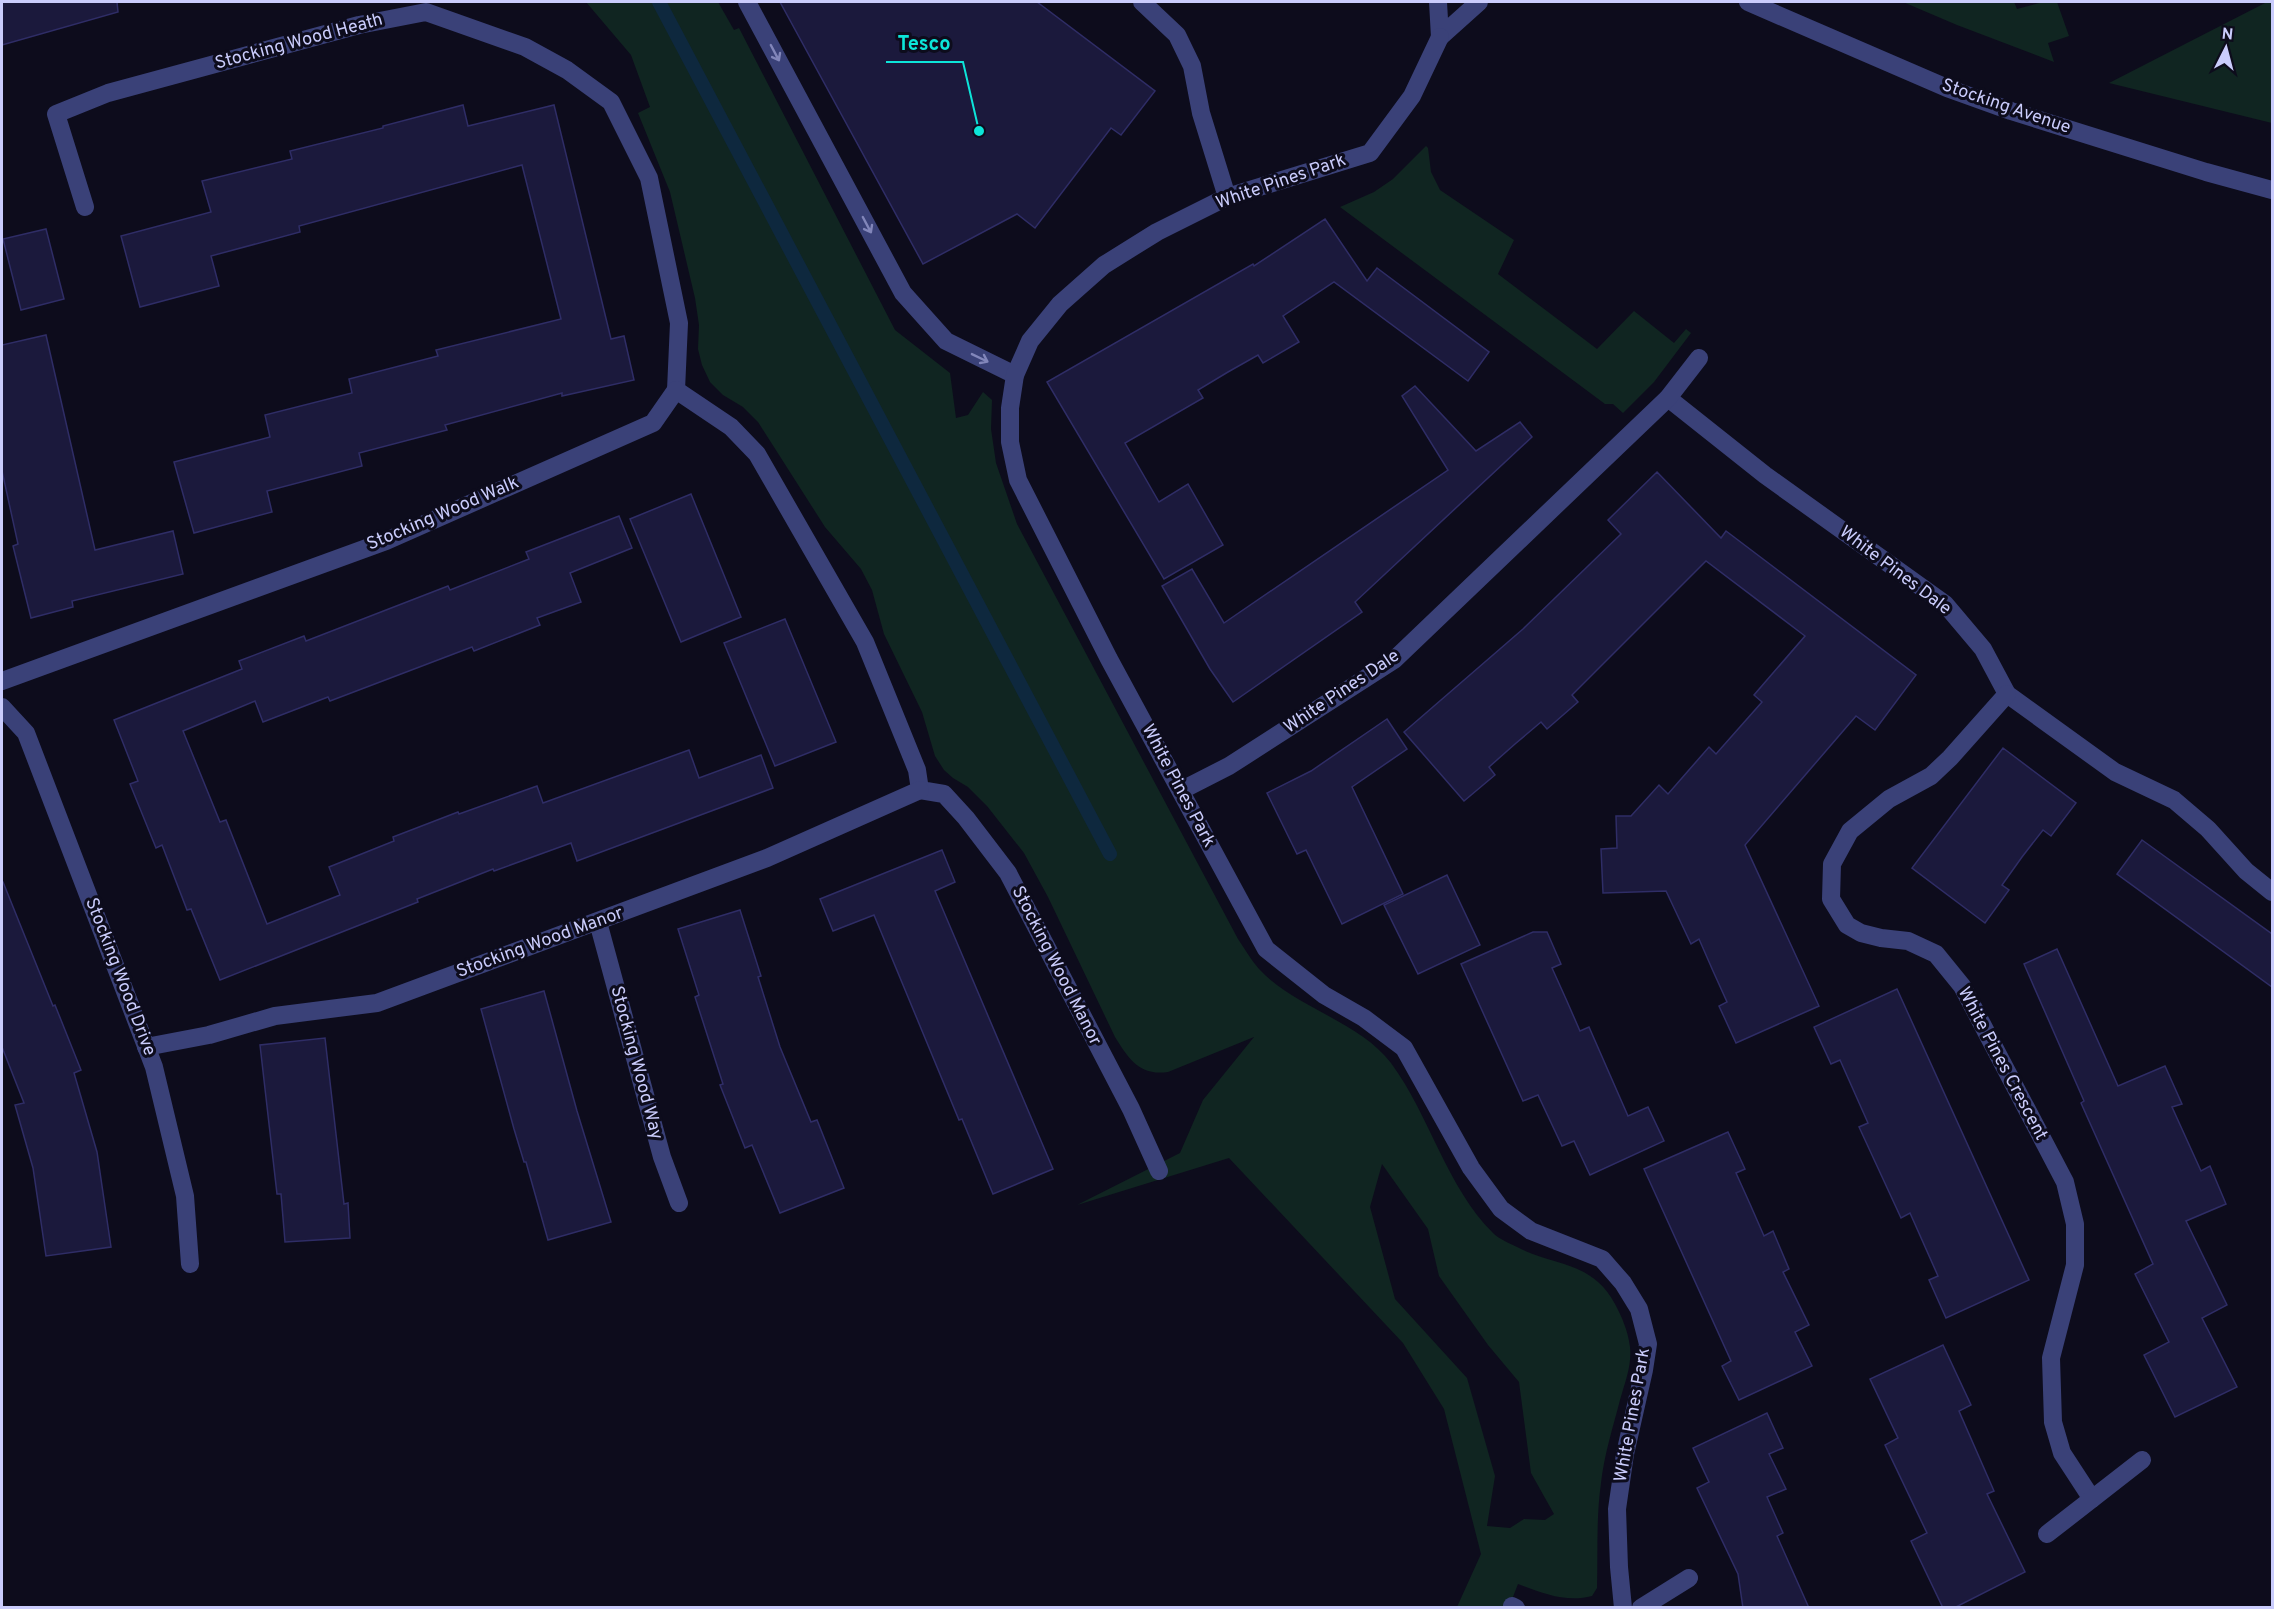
<svg xmlns="http://www.w3.org/2000/svg" width="2274" height="1609" font-family="Overpass,sans-serif">
	<style>
		.green { fill: #102521; fill-rule: evenodd }
		.lines { fill: none; stroke-linecap: round; stroke-linejoin: round }
		.stream { stroke: #0e283e; stroke-width: 14 }
		.building { fill: #1b193c; stroke: #2f2d66; stroke-width: 1.5 }
		.minor { stroke: #3a4178; stroke-width: 18 }
		.oneway { stroke: #8286ba }
		.labels { text-anchor: middle; dominant-baseline: central; stroke-width: 6; stroke-linejoin: round; paint-order: stroke }
		.street-label { font-size: 18px; fill: #caccfc; stroke: #0d0c1c }
		.leader { fill: none; stroke: #0de5d9; stroke-width: 2 }
		.callout-dot { fill: #0de5d9; stroke: #0d0c1c; stroke-width: 2 }
		.callout-label { font-size: 20px; text-anchor: middle; font-weight: bold; fill: #0de5d9; stroke: #0d0c1c; stroke-width: 6; stroke-linejoin: round; paint-order: stroke }
	</style>
	<rect width="100%" height="100%" fill="#0d0c1c"/>
	<g class="green">
		<path d="M586,2h132l16,28 5,-2 156,302 55,43 6,45 12,-3 15,-23 9,8 -1,29 5,34 21,61 221,415c7,10 13,21 21,30 36,39 100,52 132,94 39,53 55,123 102,170 6,6 16,10 24,14 38,20 74,13 98,57 7,13 13,27 15,43 2,18 -5,35 -10,53 -7,27 -16,55 -19,83 -5,35 -3,70 -4,105l-5,8c-26,7 -50,-3 -74,-12l-9,23h-52l24,-53 -37,-145 -41,-66 -174,-185 -152,47 103,-52 23,-53 51,-63 -86,35c-29,4 -39,-13 -53,-35l-67,-140 -24,-44 -37,-47 -19,-19 -15,-9 -9,-8 -9,-14 -13,-44 -38,-78 -12,-44 -11,-21 -36,-42 -67,-105 -15,-15 -20,-12 -13,-13 -8,-17 -4,-16 1,-24 -4,-27 -25,-106 -32,-79 12,-6 -19,-52zM1382,1164l46,65 11,47 49,69 31,37 12,91 23,41 -9,6 -21,-1 -14,9 -23,-2 8,-50 -28,-98 -72,-79 -25,-92z"/>
		<polygon points="1903,2 2014,2 2017,9 2043,2 2057,2 2069,36 2048,43 2054,62 1957,25"/>
		<polygon points="2267,2 2272,2 2272,123 2109,83"/>
		<polygon points="1426,146 1428,148 1431,172 1440,190 1514,240 1498,274 1597,349 1634,311 1674,343 1686,329 1691,333 1654,382 1623,413 1613,404 1605,404 1340,207 1374,192 1393,179"/>
	</g>
	<g class="lines">
		<polyline class="stream" points="659,2 1110,854"/>
	</g>
	<g class="building">
		<polygon points="2,2 117,2 118,12 2,45"/>
		<polygon points="780,2 1037,2 1155,91 1121,135 1111,128 1035,228 1017,214 923,264"/>
		<polygon points="463,105 468,126 554,105 611,339 624,336 634,380 562,396 562,393 445,425 447,430 359,453 362,466 267,491 272,512 194,533 174,462 270,437 265,415 352,393 349,379 438,356 436,350 561,319 522,165 299,226 300,232 211,256 219,286 140,307 121,236 211,212 202,181 292,159 290,151 383,128 383,126"/>
		<polygon points="1325,219 1367,281 1377,268 1489,352 1468,381 1334,282 1283,316 1299,342 1263,363 1258,355 1228,372 1198,390 1203,398 1125,443 1159,502 1188,484 1223,545 1164,579 1047,382 1253,264 1254,266"/>
		<polygon points="46,229 64,299 21,310 3,239"/>
		<polygon points="46,335 95,550 173,531 183,574 72,601 73,607 31,618 13,546 18,544 2,471 2,345"/>
		<polygon points="1415,386 1476,451 1520,422 1532,437 1355,602 1362,612 1233,702 1210,669 1162,586 1192,569 1224,623 1448,470 1402,396"/>
		<polygon points="1657,472 1721,538 1726,531 1916,675 1875,730 1856,716 1745,845 1819,1006 1736,1043 1719,1006 1727,1002 1713,971 1699,939 1691,944 1666,891 1603,893 1601,849 1617,848 1616,816 1631,816 1659,785 1668,794 1709,747 1716,754 1762,702 1754,695 1805,636 1706,561 1572,695 1578,702 1547,729 1541,722 1515,744 1489,767 1495,775 1464,801 1404,732 1523,629 1621,534 1608,520"/>
		<polygon points="691,494 741,617 681,642 630,519"/>
		<polygon points="619,516 632,548 570,573 581,602 537,618 540,625 474,651 472,647 330,701 328,697 263,722 255,701 183,731 220,822 226,820 267,924 340,895 329,867 394,841 393,837 458,812 459,814 537,786 543,803 689,750 699,778 761,755 773,788 577,861 571,843 494,871 493,869 417,899 418,902 220,980 191,909 187,910 162,845 156,848 130,784 138,781 114,720 242,669 239,661 304,636 306,641 448,586 450,590 529,559 526,552"/>
		<polygon points="785,619 836,742 775,766 724,643"/>
		<polygon points="1387,719 1407,749 1352,787 1403,894 1342,924 1306,850 1297,854 1267,793 1311,771"/>
		<polygon points="2003,748 2076,803 2051,836 2043,830 2022,857 2002,885 2009,890 1985,923 1912,868"/>
		<polygon points="2142,840 2272,934 2272,987 2117,874"/>
		<polygon points="942,850 955,882 935,891 1053,1169 993,1194 962,1119 959,1120 874,915 833,931 820,899"/>
		<polygon points="1447,875 1480,945 1418,974 1384,905"/>
		<polygon points="2,882 3,882 53,1006 55,1005 81,1070 74,1073 97,1152 111,1247 46,1256 33,1168 15,1105 24,1103 2,1047"/>
		<polygon points="740,910 761,976 758,977 780,1047 811,1122 817,1120 844,1188 780,1213 752,1145 745,1148 720,1085 723,1084 695,997 699,995 678,929"/>
		<polygon points="1533,932 1547,932 1561,964 1552,968 1566,999 1580,1031 1589,1027 1628,1116 1648,1107 1664,1141 1590,1175 1574,1141 1562,1146 1538,1095 1523,1101 1461,964"/>
		<polygon points="2057,949 2118,1086 2165,1066 2182,1104 2172,1107 2201,1171 2210,1166 2226,1204 2186,1221 2227,1305 2202,1318 2237,1387 2175,1417 2144,1355 2169,1342 2135,1274 2153,1264 2081,1103 2084,1101 2024,964"/>
		<polygon points="1897,989 2029,1280 1946,1318 1929,1280 1938,1276 1910,1213 1901,1218 1859,1127 1868,1123 1840,1060 1831,1064 1814,1027"/>
		<polygon points="544,991 577,1111 611,1222 548,1240 526,1162 524,1162 514,1129 481,1009"/>
		<polygon points="325,1038 344,1204 348,1203 350,1238 285,1242 281,1194 277,1194 260,1045"/>
		<polygon points="1728,1132 1745,1169 1736,1173 1750,1204 1764,1236 1773,1231 1789,1269 1783,1272 1809,1325 1795,1332 1812,1366 1739,1400 1722,1366 1731,1361 1644,1169"/>
		<polygon points="1943,1345 1971,1405 1959,1411 1994,1491 1987,1494 2025,1572 1954,1608 1943,1608 1911,1541 1927,1533 1885,1445 1898,1438 1870,1379"/>
		<polygon points="1767,1413 1783,1448 1769,1454 1786,1489 1767,1497 1783,1533 1777,1536 1809,1608 1743,1608 1738,1574 1697,1488 1709,1482 1693,1448"/>
	</g>
	<g class="lines">
		<g class="minor">
			<polyline points="747,2 903,293 946,341 1015,375"/>
			<polyline points="1142,2 1177,35 1192,66 1201,113 1227,197"/>
			<polyline points="1438,2 1440,37 1479,2"/>
			<polyline points="1748,2 1947,88 2011,111 2206,172 2272,190"/>
			<polyline points="1440,37 1412,96 1370,153 1227,197 1157,232 1104,265 1060,304 1030,341 1015,375 1010,408 1010,442 1018,480 1109,659 1266,949 1324,995 1364,1018 1404,1048 1471,1168 1501,1209 1531,1231 1602,1259 1623,1283 1639,1309 1648,1344 1644,1370 1625,1454 1617,1509 1619,1567 1623,1608"/>
			<polyline points="85,207 56,114 108,93 359,25 426,12 525,47 567,70 611,102 649,178 679,323 676,390"/>
			<polyline points="1668,398 1765,475 1945,604 1983,649 2007,694 2115,772 2174,800 2208,829 2246,871 2272,892"/>
			<polyline points="2,681 386,541 653,423 676,390 731,427 757,454 865,642 917,770 920,790 944,794 966,818 1008,873 1131,1109 1159,1171"/>
			<polyline points="2007,694 1950,758 1931,776 1889,799 1850,831 1832,864 1831,899 1847,925 1861,933 1881,938 1908,941 1936,954 1962,986 2065,1182 2075,1224 2075,1265 2051,1358 2053,1422 2062,1453 2092,1499"/>
			<polyline points="2,707 26,733 154,1067 185,1196 190,1264"/>
			<polyline points="1182,790 1229,766 1394,660 1668,398 1699,358"/>
			<polyline points="598,922 662,1157 679,1203"/>
			<polyline points="146,1047 209,1035 275,1016 377,1003 767,858 920,790"/>
			<polyline points="2047,1534 2142,1460"/>
			<polyline points="1512,1606 1516,1608"/>
			<polyline points="1641,1608 1689,1578"/>
		</g>
	</g>
	<defs><path id="oneway-shaft" d="M-6 0H5M1.5-3L5.5 0L1.5 3" fill="none" stroke-width="1.6" stroke-linecap="round" stroke-linejoin="round" transform="scale(1.5)"/></defs>
	<g class="oneway">
		<use href="#oneway-shaft" transform="translate(775 53) rotate(62)"/>
		<use href="#oneway-shaft" transform="translate(867 225) rotate(62)"/>
		<use href="#oneway-shaft" transform="translate(980 358) rotate(26)"/>
	</g>
	<g class="labels">
		<g class="street-label">
			<text transform="translate(299 42) rotate(-15)">Stocking Wood Heath</text>
			<text transform="translate(2006 107) rotate(19)">Stocking Avenue</text>
			<text transform="translate(1281 182) rotate(-19)">White Pines Park</text>
			<text transform="translate(443 514) rotate(-23)">Stocking Wood Walk</text>
			<text transform="translate(1895 571) rotate(37)">White Pines Dale</text>
			<text transform="translate(1342 692) rotate(-34)">White Pines Dale</text>
			<text transform="translate(1178 786) rotate(62)">White Pines Park</text>
			<text transform="translate(540 943) rotate(-20)">Stocking Wood Manor</text>
			<text transform="translate(1056 966) rotate(63)">Stocking Wood Manor</text>
			<text transform="translate(120 977) rotate(69)">Stocking Wood Drive</text>
			<text transform="translate(636 1063) rotate(75)">Stocking Wood Way</text>
			<text transform="translate(2002 1064) rotate(62)">White Pines Crescent</text>
			<text transform="translate(1633 1415) rotate(-80)">White Pines Park</text>
		</g>
	</g>
	<path class="leader" d="M979 131L963 62H886"/>
	<circle class="callout-dot" cx="979" cy="131" r="6"/>
	<g class="callout-label">
		<text x="924" y="50">Tesco</text>
	</g>
	<rect width="2274" height="1609" fill="none" stroke="#caccfc" stroke-width="6"/>
	<g transform="translate(2226 48) rotate(6)" stroke="#0d0c1c" stroke-width="4.5" paint-order="stroke">
	<path d="M0-4.5L10 22L0 15L-10 22Z" fill="#caccfc"/>
	<text y="-9" font-size="16" font-weight="bold" text-anchor="middle" fill="#caccfc">N</text>
	</g>
</svg>
